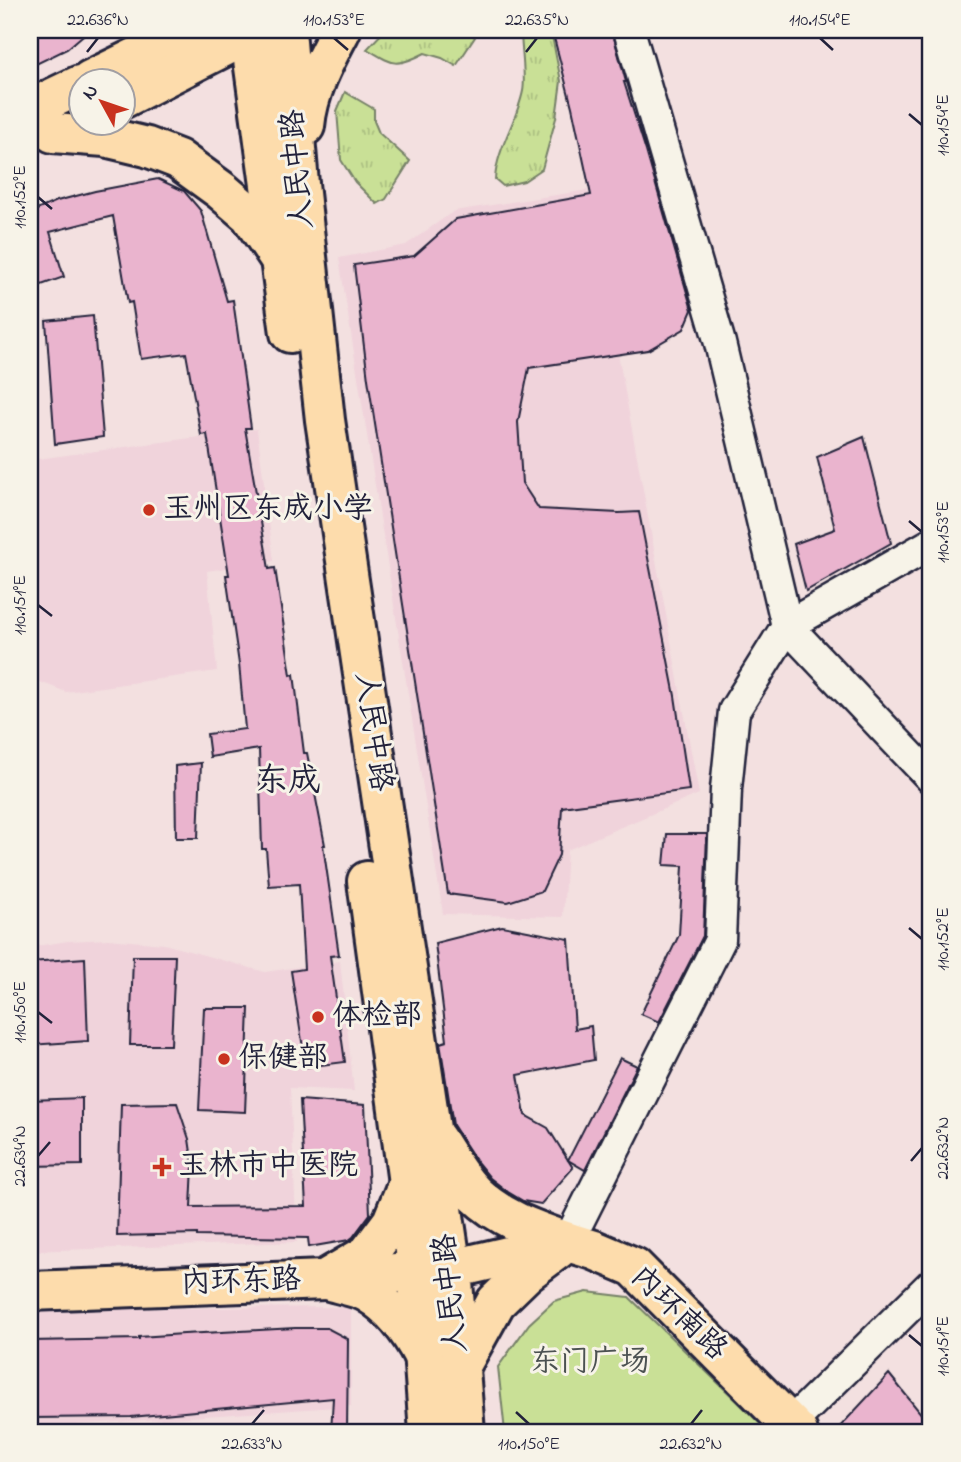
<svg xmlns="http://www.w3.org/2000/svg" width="961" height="1462" font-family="'Indie Flower','LXGW WenKai TC',sans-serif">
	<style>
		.built { fill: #f0d3db }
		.grass { fill: url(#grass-tufts); stroke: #768168; stroke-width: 2 }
		.green { fill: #c9e096; stroke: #768168; stroke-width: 2 }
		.building { fill: #eab4ce; stroke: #22223b; stroke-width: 2 }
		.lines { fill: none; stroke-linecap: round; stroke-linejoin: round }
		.minor-casing { stroke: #22223b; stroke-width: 35 }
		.major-casing { stroke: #22223b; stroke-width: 44 }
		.minor { stroke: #f7f3e8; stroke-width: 30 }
		.major { stroke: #fddcac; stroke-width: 38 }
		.ticks { fill: none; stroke: #22223b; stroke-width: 2.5 }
		.poi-dot { fill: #c8321e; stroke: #f7f3e8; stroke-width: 2.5 }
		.labels { text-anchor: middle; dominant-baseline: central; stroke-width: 6; stroke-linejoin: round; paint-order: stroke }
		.street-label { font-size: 30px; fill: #22223b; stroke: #f7f3e8 }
		.poi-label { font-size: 30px; fill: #22223b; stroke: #f7f3e8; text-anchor: start }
		.park-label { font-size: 30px; fill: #4c5252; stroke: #f7f3e8 }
		.quarter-label { font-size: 33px; fill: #22223b; stroke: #f7f3e8 }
		.neatline { fill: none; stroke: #22223b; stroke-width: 2.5 }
		.ticks-label { font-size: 18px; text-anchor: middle; fill: #22223b }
	</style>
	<defs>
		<pattern id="grass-tufts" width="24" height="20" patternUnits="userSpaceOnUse" patternTransform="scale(1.75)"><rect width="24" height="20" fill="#c9e096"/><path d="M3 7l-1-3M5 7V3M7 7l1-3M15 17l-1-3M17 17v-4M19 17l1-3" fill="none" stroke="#acc082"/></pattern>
	</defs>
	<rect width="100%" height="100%" fill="#f3e0e0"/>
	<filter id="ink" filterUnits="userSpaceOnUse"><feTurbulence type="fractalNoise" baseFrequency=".0143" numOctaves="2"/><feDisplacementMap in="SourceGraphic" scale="14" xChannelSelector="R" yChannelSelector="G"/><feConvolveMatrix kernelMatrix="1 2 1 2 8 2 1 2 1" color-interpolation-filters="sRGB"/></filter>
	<g filter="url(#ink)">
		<g class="built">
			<polygon points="588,190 699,794 567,850 563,917 443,914 339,258 406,245 454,211"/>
			<polygon points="257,429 274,561 207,571 217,671 66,692 30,678 30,460"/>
			<polygon points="108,939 164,944 265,972 340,961 354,1091 290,1088 297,1242 30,1251 30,947 68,941"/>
			<polygon points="351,1307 351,1406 30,1428 30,1309"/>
		</g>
		<g class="grass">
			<path d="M385,30h84l6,7 -19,29 -14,-8 -17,-5c-29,15 -31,12 -58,-4z"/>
			<path d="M522,30h26l5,11 8,40 -5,37 -14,51 -18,12 -21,5 -8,-7c2,-31 22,-58 28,-88 3,-14 -2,-44 -2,-60z"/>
			<polygon points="345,92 374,109 374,121 379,133 410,161 386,199 377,204 355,182 341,160 337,111"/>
		</g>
		<polygon class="green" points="587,1292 629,1297 769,1432 505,1432 498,1367 529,1324 554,1301"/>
		<g class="building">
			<polygon points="30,30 89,30 67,49 30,67"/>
			<polygon points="552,30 612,30 626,82 624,82 646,151 692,310 684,329 648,350 529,368 518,422 522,483 539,509 619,513 639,512 675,696 689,790 562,807 559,855 542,891 508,902 448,894 368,379 354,265 414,256 456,219 591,195 572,107"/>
			<polygon points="158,179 184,191 201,211 227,301 233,300 251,428 245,428 269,569 275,568 291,675 294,674 304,753 307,753 325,845 323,845 339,955 330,956 345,1062 306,1067 291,971 304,969 299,884 269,886 266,849 262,849 259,749 210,757 207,734 245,729 239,664 226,575 229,575 207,434 201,435 186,353 141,359 132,302 128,303 113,216 50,232 64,277 30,289 30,213 57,201 95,191"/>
			<polygon points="93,316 103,437 55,444 46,321"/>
			<polygon points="864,437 891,543 806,591 794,544 835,529 817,457"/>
			<polygon points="201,763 198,838 176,838 175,766"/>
			<polygon points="667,834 707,834 703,936 659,1022 641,1014 679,935 683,866 664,865"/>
			<polygon points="502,926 569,939 575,1029 591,1026 594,1060 518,1075 525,1115 548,1128 573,1168 541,1204 523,1201 508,1192 490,1178 477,1162 453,1125 440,1043 447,1041 435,943"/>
			<polygon points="133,956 175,956 171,1045 130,1045"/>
			<polygon points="85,958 88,1041 30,1045 30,962"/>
			<polygon points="204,1008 249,1008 245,1112 199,1110"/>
			<polygon points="620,1058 637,1066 585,1170 568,1160"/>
			<polygon points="82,1098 82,1165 30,1166 30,1100"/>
			<polygon points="300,1100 365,1105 370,1214 353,1237 349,1240 309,1247 308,1238 197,1236 197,1234 117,1236 121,1104 177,1103 189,1139 193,1166 191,1207 306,1206"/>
			<polygon points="295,1328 327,1328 348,1339 347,1432 331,1432 333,1398 131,1417 30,1418 30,1341 139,1339 139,1337 184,1334"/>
			<polygon points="889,1374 931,1426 931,1432 835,1432"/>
		</g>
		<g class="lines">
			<g class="minor-casing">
				<g id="minor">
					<polyline points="629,30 720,343 787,626 931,778"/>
					<polyline points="568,1242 720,940 726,789 734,711 787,626 931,544"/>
					<polyline points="790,1424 931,1285"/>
				</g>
			</g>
			<g class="major-casing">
				<g id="major">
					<polyline points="249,30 290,333"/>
					<polyline points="286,30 299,184 325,420 452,1269 465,1432"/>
					<polyline points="90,80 192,30"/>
					<polyline points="122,99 257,30"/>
					<polyline points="30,109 80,85"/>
					<path d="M305,126c3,-35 20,-66 36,-96"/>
					<polyline points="53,133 105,137 147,147 178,159 222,191 250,215 277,255"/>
					<polyline points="367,881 408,1183 417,1271 429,1432"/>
					<path d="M436,1139c12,18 23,40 39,55 26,25 59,36 93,48"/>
					<polyline points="329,1277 368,1254 392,1222 407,1185"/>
					<path d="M330,1281c12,4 28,6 38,12 25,15 42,38 55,63"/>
					<polyline points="30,1291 325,1280 417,1271 452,1269 568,1242 594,1250 634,1267 798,1432"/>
					<polyline points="460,1367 496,1302 526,1273 558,1249"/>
				</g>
			</g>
			<use href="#minor" class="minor"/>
			<use href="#major" class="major"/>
		</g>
	</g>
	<path class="ticks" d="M334,38l14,12M820,38l13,12M87,52l11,-14M526,52l11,-14M909,114l13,11M38,197l14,12M909,521l13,11M38,605l14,11M909,928l13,11M38,1012l14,11M38,1156l12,-14M911,1161l11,-13M909,1335l13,11M516,1412l13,12M252,1424l12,-14M691,1424l11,-14"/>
	<g class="poi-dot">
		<circle cx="149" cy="510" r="7"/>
		<circle cx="318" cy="1017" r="7"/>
		<circle cx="224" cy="1059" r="7"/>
		<path d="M158.5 1156.5h7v7h7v7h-7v7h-7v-7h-7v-7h7z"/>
	</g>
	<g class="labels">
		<g class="street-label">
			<text transform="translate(299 169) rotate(-95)">人民中路</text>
			<text transform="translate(372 732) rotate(82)">人民中路</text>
			<text transform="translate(241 1283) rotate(-2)">内环东路</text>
			<text transform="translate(452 1293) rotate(-96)">人民中路</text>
			<text transform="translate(678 1314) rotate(44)">内环南路</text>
		</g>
		<g class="poi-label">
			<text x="163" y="510">玉州区东成小学</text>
			<text x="332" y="1017">体检部</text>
			<text x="238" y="1059">保健部</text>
			<text x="178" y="1167">玉林市中医院</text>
		</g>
		<g class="park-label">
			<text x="590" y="1363">东门广场</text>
		</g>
		<g class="quarter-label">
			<text x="288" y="782">东成</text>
		</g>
	</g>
	<rect width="961" height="1462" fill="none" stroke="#f7f3e8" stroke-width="77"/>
	<g transform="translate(102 102) rotate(310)"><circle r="33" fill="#f7f3e8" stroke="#a29fa3" stroke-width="2"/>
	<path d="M0-5L12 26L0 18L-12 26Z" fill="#c8321e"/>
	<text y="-10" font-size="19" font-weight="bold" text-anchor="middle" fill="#22223b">N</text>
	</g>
	<rect x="38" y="38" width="884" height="1386" class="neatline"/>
	<g class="ticks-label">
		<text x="98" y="25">22.636°N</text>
		<text x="334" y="25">110.153°E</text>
		<text x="537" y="25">22.635°N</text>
		<text x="820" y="25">110.154°E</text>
		<text transform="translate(942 125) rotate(-90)" y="6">110.154°E</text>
		<text transform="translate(19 197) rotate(-90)" y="6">110.152°E</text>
		<text transform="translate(942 532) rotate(-90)" y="6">110.153°E</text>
		<text transform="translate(19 605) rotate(-90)" y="6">110.151°E</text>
		<text transform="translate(942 939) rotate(-90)" y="6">110.152°E</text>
		<text transform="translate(19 1012) rotate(-90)" y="6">110.150°E</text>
		<text transform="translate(942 1148) rotate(-90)" y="6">22.632°N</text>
		<text transform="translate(19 1156) rotate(-90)" y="6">22.634°N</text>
		<text transform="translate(942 1346) rotate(-90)" y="6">110.151°E</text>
		<text x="252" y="1449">22.633°N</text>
		<text x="529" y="1449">110.150°E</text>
		<text x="691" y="1449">22.632°N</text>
	</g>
</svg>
